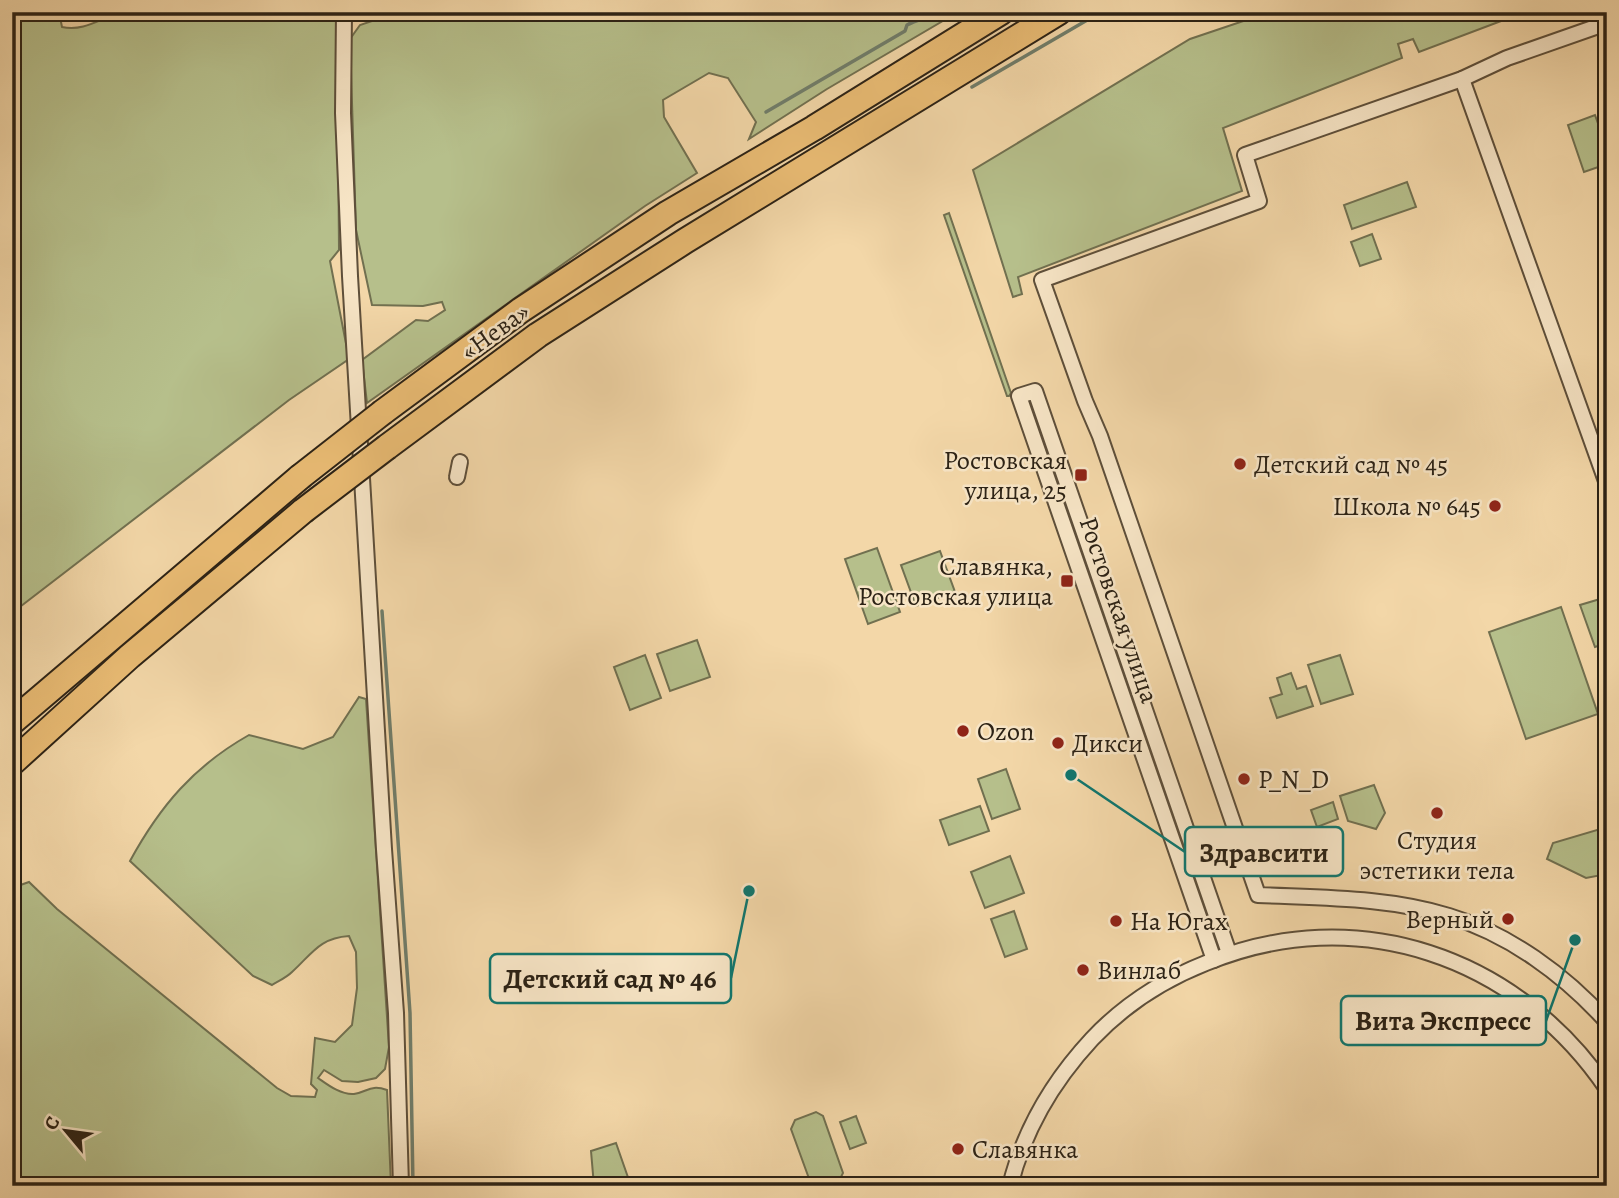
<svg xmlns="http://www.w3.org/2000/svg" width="1619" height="1198" font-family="Alegreya,serif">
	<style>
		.green { fill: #b6bf8b; stroke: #717050; stroke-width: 2 }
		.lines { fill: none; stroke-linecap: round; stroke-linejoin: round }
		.stream { stroke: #707d6a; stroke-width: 3.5 }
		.minor-casing { stroke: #5e4f3a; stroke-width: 18 }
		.motorway-casing { stroke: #2c2215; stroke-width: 28 }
		.minor { stroke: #f7e5c6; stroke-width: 14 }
		.motorway { stroke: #eabc74; stroke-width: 24 }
		.motorway-bridge-casing { stroke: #2c2215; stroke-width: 28; stroke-linecap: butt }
		.motorway-bridge { stroke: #eabc74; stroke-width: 24 }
		.poi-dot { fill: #8f2418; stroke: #f7e5c6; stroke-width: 2.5 }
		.labels { text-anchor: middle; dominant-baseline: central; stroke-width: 5; stroke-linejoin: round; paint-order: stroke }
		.street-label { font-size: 26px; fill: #2c2215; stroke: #f7e5c6 }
		.poi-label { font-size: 26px; fill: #2c2215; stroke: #f7e5c6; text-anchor: start }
		.leader { fill: none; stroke: #0f766e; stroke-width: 2.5 }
		.callout-dot { fill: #0f766e; stroke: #f7e5c6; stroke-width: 2.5 }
		.callout { fill: #f7e5c6; stroke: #0f766e; stroke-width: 2.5 }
		.callout-label { font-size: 28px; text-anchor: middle; font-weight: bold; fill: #2c2215 }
	</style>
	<rect width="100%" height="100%" fill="#f3d7a8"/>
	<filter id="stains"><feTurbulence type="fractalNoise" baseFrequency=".00286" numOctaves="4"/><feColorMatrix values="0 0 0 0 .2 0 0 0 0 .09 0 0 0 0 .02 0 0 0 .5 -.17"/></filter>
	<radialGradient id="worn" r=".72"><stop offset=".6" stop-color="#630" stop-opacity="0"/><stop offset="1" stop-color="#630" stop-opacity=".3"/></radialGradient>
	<g class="green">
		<path d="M12,12h47l3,15c22,5 39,-9 60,-15h215l2,238 -9,11 19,98 -60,41 -277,213z"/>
		<polygon points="388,12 958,12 827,89 749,139 756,122 728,78 709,73 663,100 664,117 697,173 645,206 367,403 362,360 416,320 428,321 445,310 442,302 423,306 372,305 356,230 350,39 360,25 387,16"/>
		<polygon points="1270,12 1525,12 1419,52 1413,39 1398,44 1402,58 1223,128 1242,191 1018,277 1022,294 1013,297 973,170 1190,39"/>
		<polygon points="1595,115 1607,149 1607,164 1584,172 1568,125"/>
		<polygon points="1407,182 1416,207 1352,229 1344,205"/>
		<polygon points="949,213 1011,393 1009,396 1007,396 944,215"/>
		<polygon points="1372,234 1381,259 1360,266 1351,242"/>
		<polygon points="877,548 900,612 868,624 845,559"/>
		<polygon points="940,551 955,592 916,606 901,565"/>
		<polygon points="1600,599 1607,618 1607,643 1595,647 1580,605"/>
		<polygon points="1561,607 1598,714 1526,739 1489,632"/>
		<polygon points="697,640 710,677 670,691 657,654"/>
		<polygon points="645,655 661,698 630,710 614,667"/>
		<polygon points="1340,655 1353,694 1321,704 1308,665"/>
		<polygon points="1291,673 1297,689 1306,686 1313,706 1277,718 1270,698 1282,694 1277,678"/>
		<path d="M359,697l7,2 23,348 -4,22 -9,9 -18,4 -16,-1 -18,-11 -6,8c10,7 23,17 36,16 14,-2 16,-10 33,-4l4,96h-379v-298l17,-6 28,27 220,179 14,8 24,1 2,-7 -6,-6 4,-46 20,4 17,-17 5,-37 -1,-36 -7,-16c-30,2 -37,18 -57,36 -6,6 -14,9 -20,13l-19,-9 -123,-115c30,-55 64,-95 119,-126l54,14 30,-12z"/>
		<polygon points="1006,769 1020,809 992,819 978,779"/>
		<polygon points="1374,785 1385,813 1376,829 1348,821 1340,796"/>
		<polygon points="1333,802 1338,819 1317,827 1311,810"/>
		<polygon points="980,806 989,831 949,845 940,820"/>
		<polygon points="1607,827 1607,874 1586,878 1547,859 1553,843"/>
		<polygon points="1010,856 1024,893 985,908 971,872"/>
		<polygon points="1014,911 1027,949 1005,957 991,919"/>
		<polygon points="816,1112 823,1116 843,1173 841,1177 818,1186 811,1184 791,1129 795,1120"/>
		<polygon points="856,1116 866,1143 850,1149 840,1122"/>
		<polygon points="616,1143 631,1186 594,1186 591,1151"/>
	</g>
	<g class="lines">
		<g class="stream">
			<polyline points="972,87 1101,12"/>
			<path d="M766,112l139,-81 2,-6c11,-6 21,-7 32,-13"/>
			<polyline points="382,611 410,1013 413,1186"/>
		</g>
		<g class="minor-casing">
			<g id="minor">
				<polyline points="344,12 343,113 350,276 384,849 396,1013 401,1186"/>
				<path d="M1607,23l-100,35 -45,21 -217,76 14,46 -217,79 43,121 15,35 158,459c63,3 130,2 191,21 60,18 116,59 158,106"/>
				<polyline points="1462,79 1607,484"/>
				<polyline points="457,477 460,462"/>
				<polyline points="1214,960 1019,396 1035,391 1229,953"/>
				<path d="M1010,1186c14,-56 43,-105 82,-147 32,-34 71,-59 114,-76 150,-62 311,-7 401,126"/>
			</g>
		</g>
		<g class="motorway-casing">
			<g id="motorway">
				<polyline points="383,412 521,310 668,213 814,128 1001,12"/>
				<polyline points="387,447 538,335 685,241 1059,12"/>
				<polyline points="12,722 300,477"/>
				<polyline points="12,763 130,656 303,511"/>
			</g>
		</g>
		<use href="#minor" class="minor"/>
		<use href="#motorway" class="motorway"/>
		<g class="motorway-bridge-casing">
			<g id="motorway-bridge">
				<polyline points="300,477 383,412"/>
				<polyline points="303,511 387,447"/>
			</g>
		</g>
		<use href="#motorway-bridge" class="motorway-bridge"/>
	</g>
	<g class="poi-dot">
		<circle cx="1240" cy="464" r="7"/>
		<rect x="1074" y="468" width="14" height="14" rx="3.5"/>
		<circle cx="1495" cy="506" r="7"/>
		<rect x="1060" y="574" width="14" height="14" rx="3.5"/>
		<circle cx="963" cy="731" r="7"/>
		<circle cx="1058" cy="743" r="7"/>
		<circle cx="1244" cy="779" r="7"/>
		<circle cx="1437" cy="813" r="7"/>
		<circle cx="1508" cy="919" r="7"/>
		<circle cx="1116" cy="921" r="7"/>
		<circle cx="1083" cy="970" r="7"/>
		<circle cx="958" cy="1149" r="7"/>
	</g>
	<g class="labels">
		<g class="street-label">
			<text transform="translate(495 331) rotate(-36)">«Нева»</text>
			<text transform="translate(1119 610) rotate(71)">Ростовская улица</text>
		</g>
		<g class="poi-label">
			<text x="1067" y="460" text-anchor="end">Ростовская<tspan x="1067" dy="30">улица, 25</tspan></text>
			<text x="1254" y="464">Детский сад № 45</text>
			<text x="1481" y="506" text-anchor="end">Школа № 645</text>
			<text x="1053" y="566" text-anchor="end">Славянка,<tspan x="1053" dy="30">Ростовская улица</tspan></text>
			<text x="977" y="731">Ozon</text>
			<text x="1072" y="743">Дикси</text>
			<text x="1258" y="779">P_N_D</text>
			<text x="1437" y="840" text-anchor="middle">Студия<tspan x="1437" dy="30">эстетики тела</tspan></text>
			<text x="1494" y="919" text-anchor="end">Верный</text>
			<text x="1130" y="921">На Югах</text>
			<text x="1097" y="970">Винлаб</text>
			<text x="972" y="1149">Славянка</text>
		</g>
	</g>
	<path class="leader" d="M1071 775L1185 852M749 891L731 978M1575 940L1546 1021"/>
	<g class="callout-dot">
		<circle cx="1071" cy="775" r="7"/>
		<circle cx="749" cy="891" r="7"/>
		<circle cx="1575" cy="940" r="7"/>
	</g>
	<g class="callout">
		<rect x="1185" y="827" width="158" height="49" rx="7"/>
		<rect x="490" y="954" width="241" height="49" rx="7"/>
		<rect x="1341" y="996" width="205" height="49" rx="7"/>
	</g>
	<g class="callout-label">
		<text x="1264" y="862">Здравсити</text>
		<text x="610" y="988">Детский сад № 46</text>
		<text x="1443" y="1030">Вита Экспресс</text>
	</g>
	<rect width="1619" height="1198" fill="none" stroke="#f3d7a8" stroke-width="42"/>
	<rect x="14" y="14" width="1591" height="1170" fill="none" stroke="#2c2215" stroke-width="3.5"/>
	<rect x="21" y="21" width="1577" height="1156" fill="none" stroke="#2c2215" stroke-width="2"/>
	<g transform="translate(66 1131) rotate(299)" stroke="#f7e5c6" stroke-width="5" paint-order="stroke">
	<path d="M0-5L12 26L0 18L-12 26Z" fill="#2c2215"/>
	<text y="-10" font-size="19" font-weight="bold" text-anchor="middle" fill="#2c2215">С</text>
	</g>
	<rect width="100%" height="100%" filter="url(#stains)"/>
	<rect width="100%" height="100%" fill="url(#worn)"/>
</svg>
